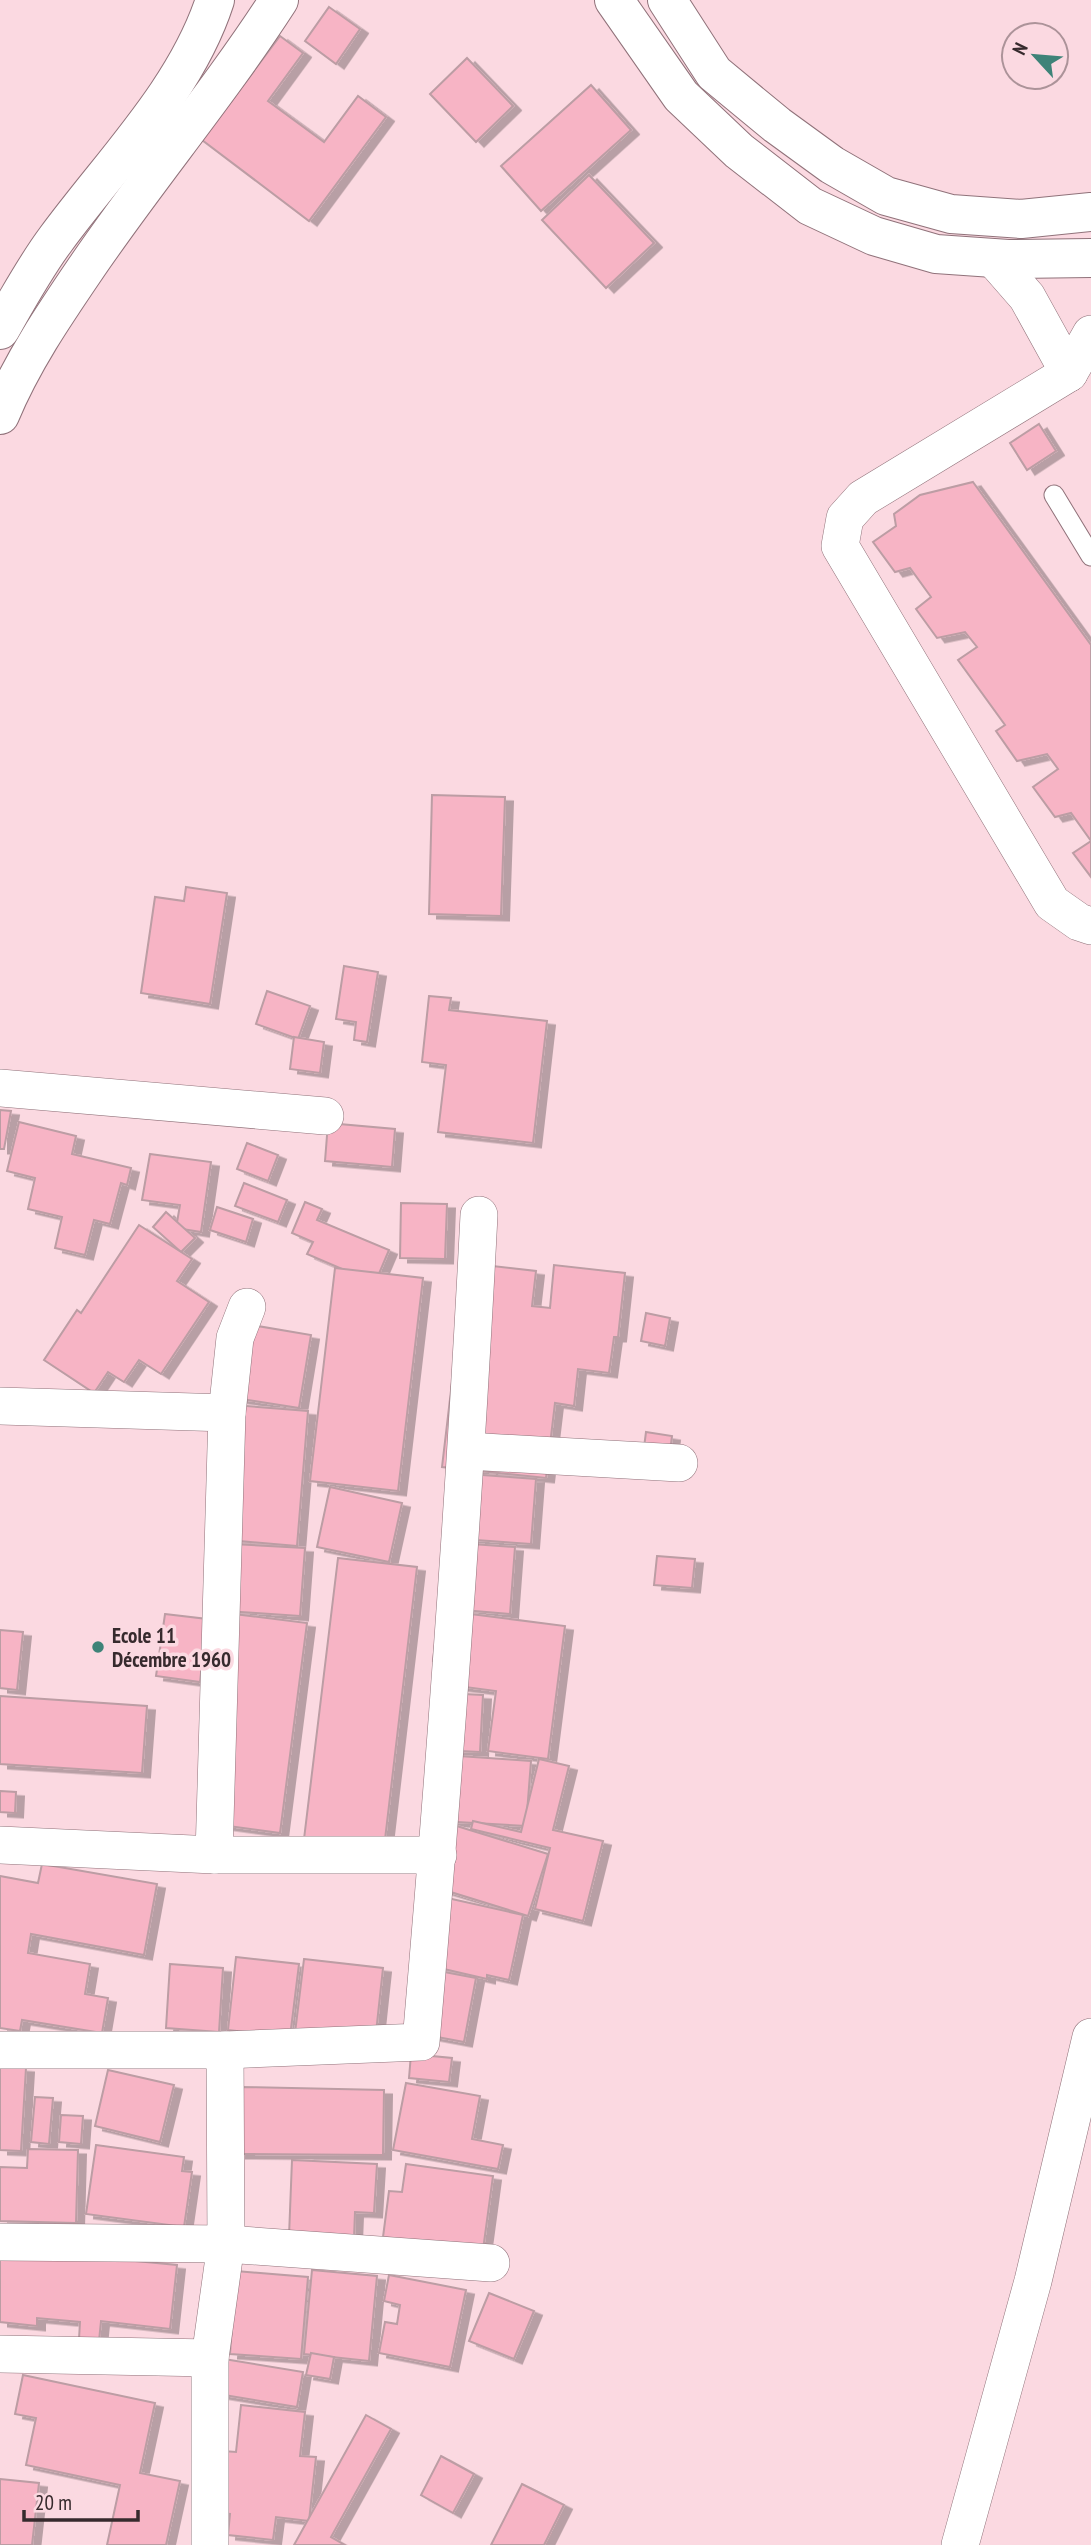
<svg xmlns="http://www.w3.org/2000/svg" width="1091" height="2545" font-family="'PT Sans Narrow',sans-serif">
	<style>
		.building { fill: #f7b4c5; stroke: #bc9da4; stroke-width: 2; filter: url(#shadow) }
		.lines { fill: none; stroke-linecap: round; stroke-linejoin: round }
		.lane-casing { stroke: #90727a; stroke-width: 21 }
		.street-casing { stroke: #90727a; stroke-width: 38 }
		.secondary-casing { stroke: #90727a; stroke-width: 40 }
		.lane { stroke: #fff; stroke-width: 19 }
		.street { stroke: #fff; stroke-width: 37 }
		.secondary { stroke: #fff; stroke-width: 38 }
		.poi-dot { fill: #3e8378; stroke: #fbd9e1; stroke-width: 2.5 }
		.labels { text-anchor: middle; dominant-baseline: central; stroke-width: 7; stroke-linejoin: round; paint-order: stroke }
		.poi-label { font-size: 21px; font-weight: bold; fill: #362a2d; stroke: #fbd9e1; text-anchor: start }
	</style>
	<defs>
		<filter id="shadow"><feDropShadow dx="8" dy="4.5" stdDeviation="0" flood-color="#0004"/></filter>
	</defs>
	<rect width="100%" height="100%" fill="#fbd9e1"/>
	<g class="building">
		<polygon points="329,7 360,29 336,64 305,41"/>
		<polygon points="280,36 303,53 268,101 324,142 358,96 386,117 309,221 202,140"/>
		<polygon points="467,58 513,106 476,142 430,94"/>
		<polygon points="591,85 631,130 541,211 501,166"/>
		<polygon points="589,175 654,243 606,288 542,220"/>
		<polygon points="1039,424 1056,451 1027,470 1010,443"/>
		<polygon points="973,482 1091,645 1091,877 1073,853 1091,841 1071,813 1055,817 1033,787 1058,769 1047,754 1017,761 996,731 1005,725 958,660 977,647 965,632 937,638 916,609 931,597 910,568 895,572 873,542 896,526 894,514 920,495"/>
		<polygon points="432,795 505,797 501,916 429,914"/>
		<polygon points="186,887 227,893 210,1004 141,993 155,897 184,901"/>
		<polygon points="344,966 378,972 367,1042 354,1040 356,1022 336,1019"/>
		<polygon points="267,991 310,1006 298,1039 256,1024"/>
		<polygon points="429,996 451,998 449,1010 547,1021 533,1143 438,1132 446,1065 422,1062"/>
		<polygon points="294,1037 324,1042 320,1073 290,1069"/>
		<polygon points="0,1110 11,1111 4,1149 0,1149"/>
		<polygon points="19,1122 76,1136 72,1154 131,1168 127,1185 121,1183 110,1224 94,1220 85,1255 55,1248 62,1217 28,1209 35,1178 7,1171"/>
		<polygon points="328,1123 395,1129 392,1167 325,1161"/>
		<polygon points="247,1143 278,1155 268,1181 237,1169"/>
		<polygon points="150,1154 211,1162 201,1232 176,1228 180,1205 142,1200"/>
		<polygon points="244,1183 287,1200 278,1222 235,1206"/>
		<polygon points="305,1202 322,1209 317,1220 389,1250 375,1283 307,1254 313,1242 292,1233"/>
		<polygon points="401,1203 447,1204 445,1259 400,1258"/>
		<polygon points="217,1207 253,1219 246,1242 210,1230"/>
		<polygon points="166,1212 195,1238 181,1252 153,1227"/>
		<polygon points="139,1225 192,1259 177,1281 209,1302 161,1374 139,1360 124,1382 108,1372 94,1393 44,1360 77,1310 81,1313"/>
		<polygon points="466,1263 536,1271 532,1306 550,1308 554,1265 625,1273 618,1337 614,1337 609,1373 578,1369 574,1406 555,1403 546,1478 442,1467"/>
		<polygon points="335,1268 423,1278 398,1491 310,1481"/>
		<polygon points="646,1313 670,1318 665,1346 641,1341"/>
		<polygon points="228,1321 311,1335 299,1408 216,1395"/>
		<polygon points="221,1404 308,1411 297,1546 217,1539"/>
		<polygon points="646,1432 672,1436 668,1467 642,1463"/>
		<polygon points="454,1473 536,1479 531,1544 449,1538"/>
		<polygon points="330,1487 402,1503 389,1562 317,1547"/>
		<polygon points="444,1542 515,1547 510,1614 439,1608"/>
		<polygon points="215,1543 305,1548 300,1616 210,1610"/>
		<polygon points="657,1556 695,1559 692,1588 654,1585"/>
		<polygon points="338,1558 417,1567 384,1848 304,1839"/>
		<polygon points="439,1610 565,1626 548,1759 488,1751 496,1691 450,1685 452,1663 433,1661"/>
		<polygon points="226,1613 307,1623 280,1833 199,1822"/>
		<polygon points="165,1614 207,1619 200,1682 156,1676"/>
		<polygon points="0,1630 23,1632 17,1690 0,1688"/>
		<polygon points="443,1693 483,1695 480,1752 440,1750"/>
		<polygon points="0,1696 147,1706 142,1773 0,1764"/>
		<polygon points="444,1755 531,1761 526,1826 439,1821"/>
		<polygon points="539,1759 569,1766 553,1830 603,1841 583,1921 535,1909 550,1848 471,1829 473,1821 521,1832"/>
		<polygon points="0,1791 16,1792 15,1813 0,1812"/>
		<polygon points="447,1823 548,1854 528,1916 428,1885"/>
		<polygon points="42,1864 157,1884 144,1955 31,1934 28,1953 90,1964 85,1994 108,1998 102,2033 22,2020 20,2031 0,2028 0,1876 38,1883"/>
		<polygon points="434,1895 523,1915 509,1980 487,1975 487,1979 418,1963"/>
		<polygon points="236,1957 299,1964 290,2037 228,2030"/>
		<polygon points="304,1959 383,1968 375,2042 295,2033"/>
		<polygon points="170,1964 223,1968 219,2032 166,2028"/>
		<polygon points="418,1967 476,1978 464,2042 405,2031"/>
		<polygon points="411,2054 452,2058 449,2082 409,2078"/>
		<polygon points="0,2066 26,2068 21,2151 0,2150"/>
		<polygon points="108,2070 174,2085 160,2142 95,2126"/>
		<polygon points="406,2083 480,2096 472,2139 503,2145 498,2169 393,2150"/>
		<polygon points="239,2087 384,2090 383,2155 238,2154"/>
		<polygon points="35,2097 53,2098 49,2144 31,2142"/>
		<polygon points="61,2115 83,2116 81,2144 59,2142"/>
		<polygon points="96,2145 184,2157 182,2171 192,2172 184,2227 86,2214"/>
		<polygon points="28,2149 78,2150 76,2223 0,2221 0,2167 27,2168"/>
		<polygon points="292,2160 377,2164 374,2213 355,2212 354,2238 289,2236"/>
		<polygon points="406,2164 493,2176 483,2250 383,2237 389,2191 402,2192"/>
		<polygon points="0,2248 177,2265 170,2329 101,2321 99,2341 79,2339 80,2322 37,2318 37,2326 0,2322"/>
		<polygon points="312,2270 377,2276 369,2361 304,2354"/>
		<polygon points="236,2271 308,2277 301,2359 230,2354"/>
		<polygon points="389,2275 466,2290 450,2367 379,2353 385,2322 397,2324 400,2305 384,2301"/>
		<polygon points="489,2293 534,2311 514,2359 469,2341"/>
		<polygon points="311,2353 334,2357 330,2379 306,2375"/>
		<polygon points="218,2358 303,2372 297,2407 212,2393"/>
		<polygon points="23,2375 155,2403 140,2473 180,2481 166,2545 107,2545 120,2485 26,2465 36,2418 15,2414"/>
		<polygon points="241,2405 305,2412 300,2456 316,2457 309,2521 276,2517 273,2540 228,2535 230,2514 216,2513 223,2451 236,2452"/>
		<polygon points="366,2415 391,2429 331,2537 345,2545 294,2545"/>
		<polygon points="441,2456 474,2474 453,2513 421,2495"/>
		<polygon points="0,2479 39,2483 32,2545 0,2545"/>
		<polygon points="522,2484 564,2505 544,2545 491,2545"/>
	</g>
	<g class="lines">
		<g class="lane-casing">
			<polyline id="lane" points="1054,495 1091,556"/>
		</g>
		<g class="street-casing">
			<g id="street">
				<polyline points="993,258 1027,297 1069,373 1091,334"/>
				<polyline points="1069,373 863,498 845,518 840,546 1052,903 1079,922 1091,926"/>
				<polyline points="0,1088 325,1116"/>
				<polyline points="0,1406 227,1413 214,1855 0,1845"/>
				<polyline points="227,1413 235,1338 247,1307"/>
				<polyline points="467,1451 679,1463"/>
				<polyline points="214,1855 438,1855"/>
				<path d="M0,2050h225l196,-8c24,-276 44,-551 58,-827"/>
				<polyline points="0,2242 226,2244 491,2263"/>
				<polyline points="0,2354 210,2358"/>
				<polyline points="210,2545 210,2358 226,2244 225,2050"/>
				<polyline points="960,2545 1033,2281 1091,2037"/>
			</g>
		</g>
		<g class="secondary-casing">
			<g id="secondary">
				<polyline points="614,0 681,96 739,151 810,206 874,236 936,254 1008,259 1091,258"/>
				<polyline points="667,0 714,73 777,125 832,165 886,196 951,214 1021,219 1091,212"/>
				<path d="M0,330c17,-30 35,-63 56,-91 55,-75 130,-149 159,-239"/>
				<path d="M0,415c22,-53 54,-100 86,-147 62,-91 133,-175 193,-268"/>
			</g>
		</g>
		<use href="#lane" class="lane"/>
		<use href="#street" class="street"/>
		<use href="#secondary" class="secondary"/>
	</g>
	<circle class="poi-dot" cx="98" cy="1647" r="7"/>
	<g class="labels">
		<g class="poi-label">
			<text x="112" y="1635">Ecole 11<tspan x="112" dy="24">Décembre 1960</tspan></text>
		</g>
	</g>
	<g transform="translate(1035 56) rotate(296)"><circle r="33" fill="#fbd9e1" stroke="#ac9399" stroke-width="2"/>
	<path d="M0-5L12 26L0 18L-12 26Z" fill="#3e8378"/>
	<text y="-10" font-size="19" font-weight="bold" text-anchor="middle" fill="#362a2d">N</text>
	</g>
	<path d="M24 2510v10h114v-10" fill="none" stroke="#362a2d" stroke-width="3.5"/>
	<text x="35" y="2510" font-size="21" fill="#362a2d" stroke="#fbd9e1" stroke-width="5" paint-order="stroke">20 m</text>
</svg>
